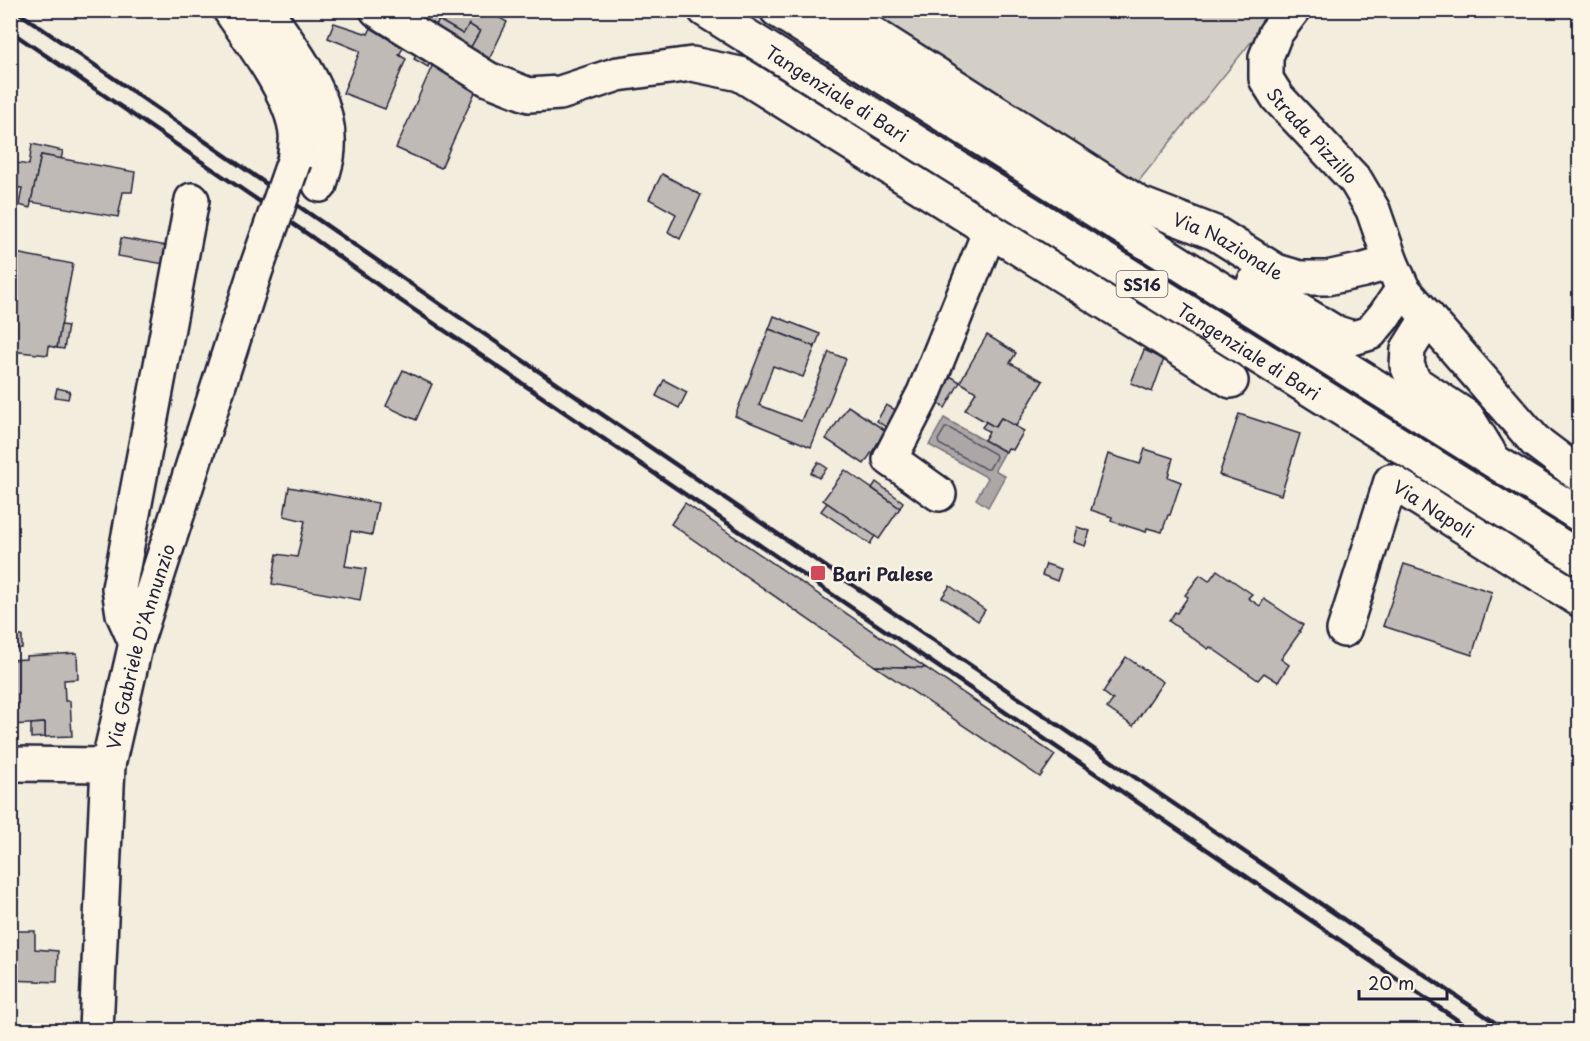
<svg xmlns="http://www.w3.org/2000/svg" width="1590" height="1041" font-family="'Playpen Sans',sans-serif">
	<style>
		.green { fill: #d4cfc6; stroke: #7b7880; stroke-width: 1.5 }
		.water { fill: #aca7a6; stroke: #75727b; stroke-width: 1.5 }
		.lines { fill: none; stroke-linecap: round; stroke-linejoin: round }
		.shore { stroke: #595766; stroke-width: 1.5 }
		.building { fill: #bfbab6; stroke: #22223b; stroke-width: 1.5 }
		.minor-casing { stroke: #22223b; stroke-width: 38 }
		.highway-casing { stroke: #22223b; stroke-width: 38 }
		.minor { stroke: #fcf5e5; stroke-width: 33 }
		.highway { stroke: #fcf5e5; stroke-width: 33 }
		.rail { stroke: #22223b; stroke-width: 4.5 }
		.minor-bridge-casing { stroke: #22223b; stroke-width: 38; stroke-linecap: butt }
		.minor-bridge { stroke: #fcf5e5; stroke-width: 33 }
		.poi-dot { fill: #d1495b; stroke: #fcf5e5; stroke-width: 2 }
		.labels { text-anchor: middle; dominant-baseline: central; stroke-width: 4.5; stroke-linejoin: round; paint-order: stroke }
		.shield { fill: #fcf5e5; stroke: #63616e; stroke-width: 1.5 }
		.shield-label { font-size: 16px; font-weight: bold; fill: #22223b }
		.street-label { font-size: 18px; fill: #22223b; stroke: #fcf5e5 }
		.poi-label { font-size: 18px; font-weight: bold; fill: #22223b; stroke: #fcf5e5; text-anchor: start }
	</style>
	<rect width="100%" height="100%" fill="#f3edde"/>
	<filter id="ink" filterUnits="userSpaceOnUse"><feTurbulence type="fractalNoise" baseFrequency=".0167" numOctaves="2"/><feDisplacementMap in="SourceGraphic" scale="12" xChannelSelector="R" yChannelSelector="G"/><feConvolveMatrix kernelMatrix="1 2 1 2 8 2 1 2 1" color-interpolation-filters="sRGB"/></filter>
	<g filter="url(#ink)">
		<polygon class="green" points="865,11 1276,11 1138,182"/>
		<polygon class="water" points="944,418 1005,452 995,470 1005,476 988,507 976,499 988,478 929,445"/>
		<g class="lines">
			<polygon class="shore" points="945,428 949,428 995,454 996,457 989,469 986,469 939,444 938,440"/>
		</g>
		<g class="building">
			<polygon points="394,10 421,10 418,14 436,25 439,20 463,34 469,24 480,31 467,54"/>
			<polygon points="421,10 492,10 491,13 507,22 486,66 467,54 480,31 469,24 463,34 439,20 436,25 418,14"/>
			<polygon points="334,23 368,34 371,28 403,48 399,55 406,59 385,109 343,93 360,51 328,38"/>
			<polygon points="417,54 430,62 428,67 414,59"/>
			<polygon points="433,64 476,90 441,168 396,148"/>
			<polygon points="32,144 63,151 61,159 41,155 30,208 19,205 22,188 10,187 10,167 11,162 29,165"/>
			<polygon points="41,155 135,172 132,192 123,192 118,217 31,202"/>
			<polygon points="662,174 701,195 680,239 668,232 676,214 649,199"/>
			<polygon points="121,238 168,246 164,264 118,256"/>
			<polygon points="10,252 73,264 57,348 49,346 48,355 10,351 10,305 12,294 10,294"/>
			<polygon points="774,316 820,334 815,347 769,329"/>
			<polygon points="61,325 68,326 64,349 57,348"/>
			<polygon points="769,329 815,347 803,377 773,366 759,405 801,421 829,352 846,359 811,447 735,416"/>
			<polygon points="987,335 1016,353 1010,363 1043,381 1016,426 1001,418 995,427 965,410 976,392 960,382"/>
			<polygon points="1144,350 1164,359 1152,392 1131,383"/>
			<polygon points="403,370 432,384 416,420 386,406"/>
			<polygon points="947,374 960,382 945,408 936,402"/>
			<polygon points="664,380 687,392 679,408 656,396"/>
			<polygon points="57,388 70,391 68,399 55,397"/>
			<polygon points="886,405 896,410 889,429 877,421"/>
			<polygon points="848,406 886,431 864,464 826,439"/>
			<polygon points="1239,414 1300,434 1281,495 1219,475"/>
			<polygon points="1001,418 1024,431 1013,450 1008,448 1006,452 984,440 989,432 982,427 986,422 995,427"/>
			<polygon points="1145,449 1173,458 1168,477 1181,482 1170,515 1168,515 1162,532 1147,528 1146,532 1111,521 1112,517 1091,510 1108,454 1140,464"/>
			<polygon points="818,462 827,468 819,478 811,473"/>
			<polygon points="845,470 900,508 879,539 823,500"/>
			<polygon points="876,482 903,502 900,508 872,488"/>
			<polygon points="289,487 378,503 372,535 351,531 345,566 366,569 360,600 272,584 277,554 297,557 305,521 284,516"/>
			<polygon points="685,503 926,668 875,666 671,524"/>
			<polygon points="827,503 875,536 870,544 821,511"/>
			<polygon points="1077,527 1090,531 1085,546 1073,542"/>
			<polygon points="1046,564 1061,569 1057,581 1042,575"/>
			<polygon points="1404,564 1492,592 1472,655 1383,626"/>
			<polygon points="1217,570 1252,594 1248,598 1260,606 1264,599 1303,625 1299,631 1300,632 1281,659 1289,665 1278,682 1264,673 1258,680 1210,647 1208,649 1169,621 1175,612 1177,613 1188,597 1185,595 1200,575 1209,581"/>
			<polygon points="950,586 985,610 978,621 942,597"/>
			<polygon points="10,636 22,636 22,648 10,649"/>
			<polygon points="77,653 78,679 64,680 65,701 70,701 72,736 45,737 45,723 10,725 11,660 26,659 26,656"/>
			<polygon points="1126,657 1163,682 1133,726 1107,708 1113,700 1103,692"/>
			<polygon points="875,666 926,668 1055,755 1040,777"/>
			<polygon points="45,723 45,737 31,738 31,724"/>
			<polygon points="10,931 35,931 35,949 58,951 57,982 10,980"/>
		</g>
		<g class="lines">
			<g class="minor-casing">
				<g id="minor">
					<path d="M230,10c22,33 62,84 66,123 1,9 -1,19 -2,28"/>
					<path d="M266,10c29,44 70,91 61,148 -2,9 -5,18 -7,27"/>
					<polyline points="377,10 488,79 529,95 560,93 618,74 692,64 740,74 1231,381"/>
					<path id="s1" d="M835,10l305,194 75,29 61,38 24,7h27l37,-8 27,-8"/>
					<path id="s2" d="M1293,10l-18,24 -9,23v22l12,19 78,83 17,29 18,52 12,27 132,152 45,34"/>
					<polyline points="939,494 890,459 924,393 990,230"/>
					<path id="s3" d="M1344,630l47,-149 189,119"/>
					<polyline points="136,643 123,614 119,588 192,200"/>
					<polyline points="10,764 108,765"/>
					<path id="s4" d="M96,1030l12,-265 28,-122 118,-368"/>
				</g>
			</g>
			<g class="highway-casing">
				<g id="highway">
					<path id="s5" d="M705,10l875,548"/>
					<polyline points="777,10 1580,515"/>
					<polyline points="1254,283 1334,332 1353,338 1370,333 1385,315 1403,289"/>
					<polyline points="1428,317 1408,349 1407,365 1414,382 1467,417 1491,456"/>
				</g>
			</g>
			<use href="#minor" class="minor"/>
			<use href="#highway" class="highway"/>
			<g class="rail">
				<polyline points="15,10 443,306 1506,1030"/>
				<polyline points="10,31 309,235 385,290 1472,1030"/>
			</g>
			<g class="minor-bridge-casing">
				<polyline id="minor-bridge" points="254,275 294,161"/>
			</g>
			<use href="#minor-bridge" class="minor-bridge"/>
		</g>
	</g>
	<rect class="poi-dot" x="810" y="565" width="16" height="16" rx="3"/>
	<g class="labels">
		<rect class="shield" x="1116.5" y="271" width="51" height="26" rx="4.5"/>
		<g class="shield-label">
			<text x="1142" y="284">SS16</text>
		</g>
		<g class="street-label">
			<text stroke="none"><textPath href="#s5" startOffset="156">Tangenziale di Bari</textPath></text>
			<text stroke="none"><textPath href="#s2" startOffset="150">Strada Pizzillo</textPath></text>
			<text stroke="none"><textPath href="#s1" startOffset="459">Via Nazionale</textPath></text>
			<text stroke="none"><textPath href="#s5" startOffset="642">Tangenziale di Bari</textPath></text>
			<text stroke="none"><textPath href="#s3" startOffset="207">Via Napoli</textPath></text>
			<text stroke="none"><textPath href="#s4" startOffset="388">Via Gabriele D'Annunzio</textPath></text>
		</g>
		<g class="poi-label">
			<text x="832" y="573">Bari Palese</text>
		</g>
	</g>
	<rect width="1590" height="1041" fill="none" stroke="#fcf5e5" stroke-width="36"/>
	<rect x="18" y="18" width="1554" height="1005" fill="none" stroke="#22223b" stroke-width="2" filter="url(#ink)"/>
	<path d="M1359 990v9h88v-9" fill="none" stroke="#22223b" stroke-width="3"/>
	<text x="1368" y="990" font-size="18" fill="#22223b" stroke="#fcf5e5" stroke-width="4.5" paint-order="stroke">20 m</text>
</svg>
